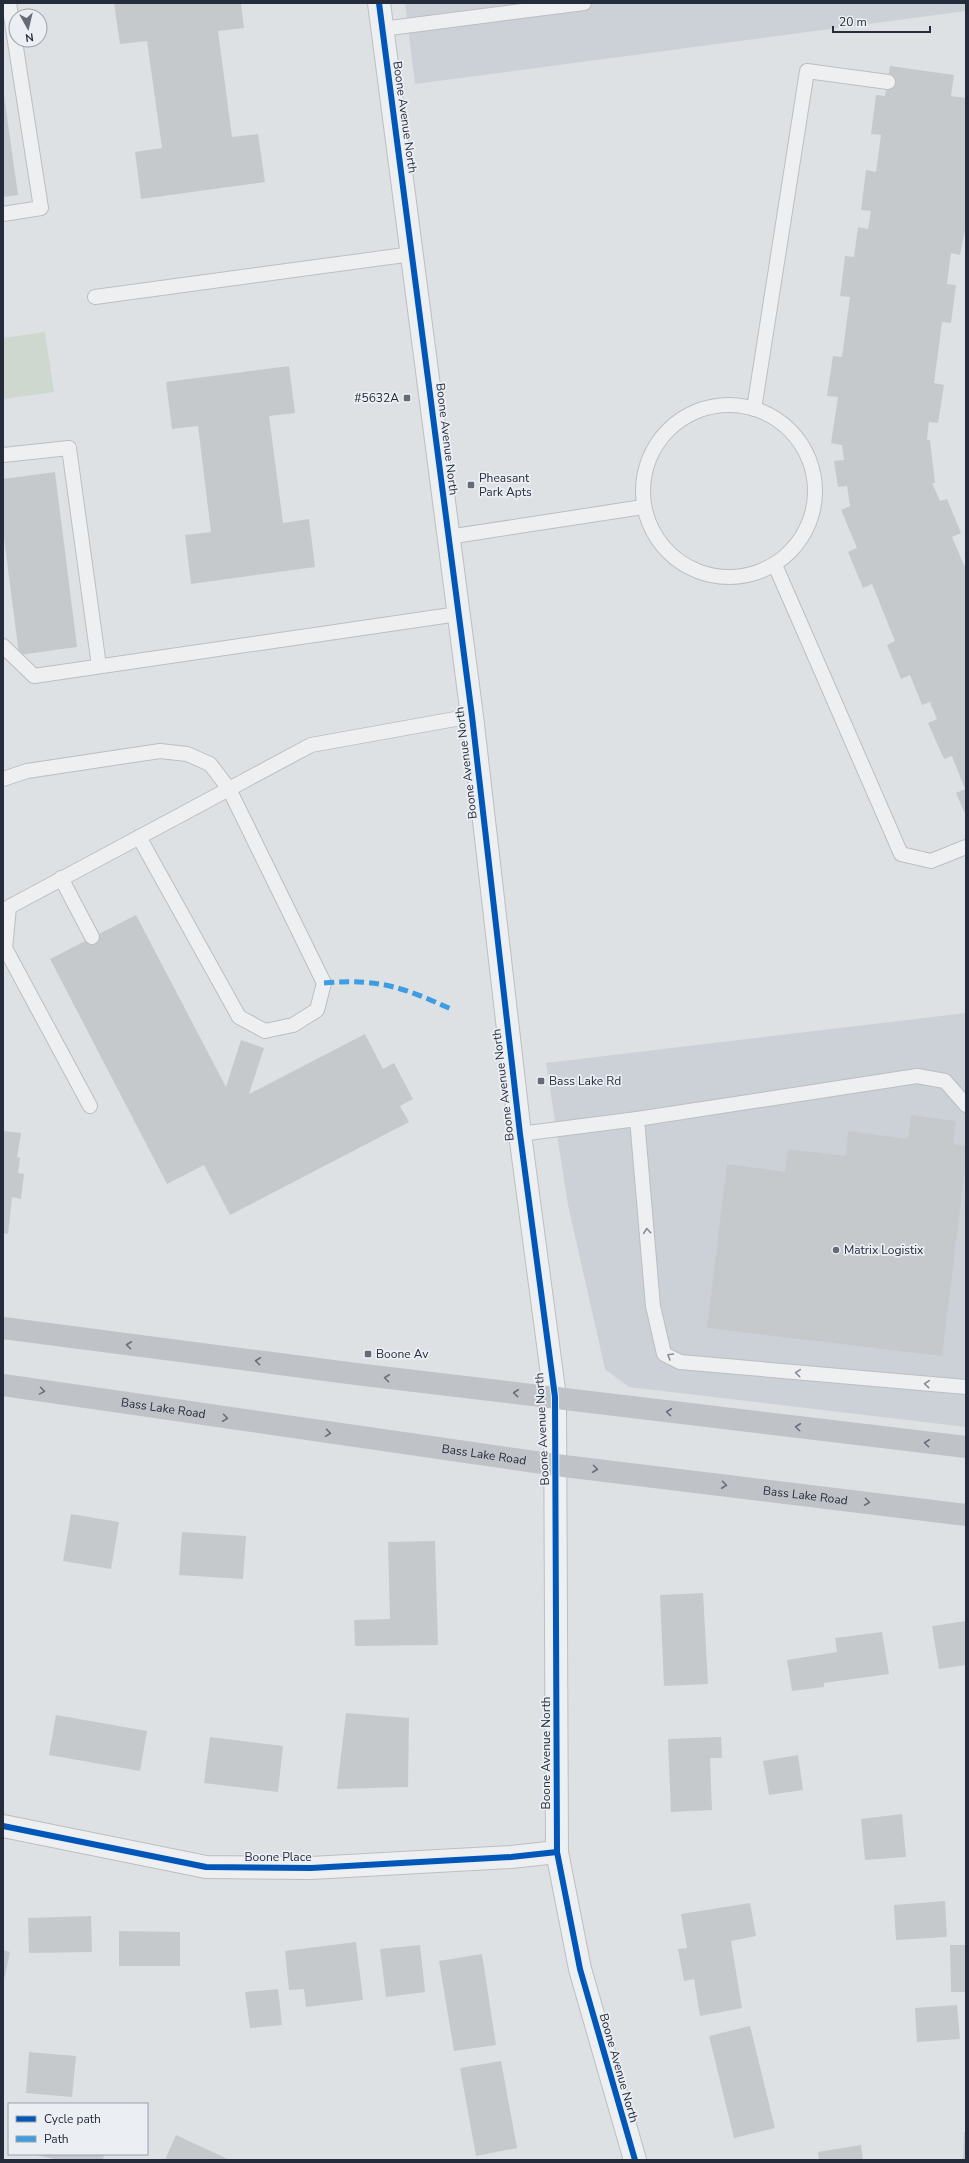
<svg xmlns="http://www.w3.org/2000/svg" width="969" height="2163" font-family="'Nunito Sans',sans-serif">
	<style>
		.built { fill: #ccd0d7 }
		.green { fill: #ced8cf }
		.building { fill: #c6c9cc }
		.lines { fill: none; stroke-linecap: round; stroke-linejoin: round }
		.service-casing { stroke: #bcbfc2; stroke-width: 16 }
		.minor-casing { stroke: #bcbfc2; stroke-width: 24 }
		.tertiary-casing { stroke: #bcbfc2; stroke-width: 24 }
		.service { stroke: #edeff1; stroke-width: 14 }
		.minor { stroke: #edeff1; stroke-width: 22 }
		.tertiary { stroke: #edeff1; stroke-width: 22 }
		.secondary { stroke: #bfc2c7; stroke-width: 22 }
		.quiet { stroke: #3c9de2; stroke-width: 5; stroke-dasharray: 10 5; stroke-linecap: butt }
		.cycleway-casing { stroke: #ebeff4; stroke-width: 8 }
		.cycleway { stroke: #0057b8; stroke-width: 6 }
		.oneway { stroke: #898e96 }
		.oneway2 { stroke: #6a707b }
		.poi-dot { fill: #666c77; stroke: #ebeff4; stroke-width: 1.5 }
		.labels { text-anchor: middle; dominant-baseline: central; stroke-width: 3.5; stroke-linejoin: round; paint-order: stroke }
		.street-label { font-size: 12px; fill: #252d3c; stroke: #ebeff4 }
		.poi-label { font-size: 12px; fill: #252d3c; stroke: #ebeff4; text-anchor: start }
	</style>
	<rect width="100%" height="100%" fill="#dee1e4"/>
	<g class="built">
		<polygon points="405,3 966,3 966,11 415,84"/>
		<polygon points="966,1013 966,1427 629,1387 605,1369 568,1205 546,1063"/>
	</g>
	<polygon class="green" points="45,332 54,392 3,399 3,338"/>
	<g class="building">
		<polygon points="114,3 241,3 244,28 218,31 232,137 258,134 265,182 141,199 135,152 162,148 147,41 120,44"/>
		<polygon points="890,66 954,75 951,96 966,98 966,225 960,255 951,253 947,284 956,285 951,323 942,322 934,383 944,385 938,423 929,422 927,440 930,440 935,483 932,483 940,501 947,499 961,533 952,537 966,570 966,816 956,793 965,789 952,756 944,759 928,723 937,719 930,702 922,705 910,675 901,679 887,645 895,641 872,584 863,588 848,552 857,548 841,510 850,506 847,486 838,487 834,461 844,460 842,445 831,443 838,397 827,396 833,356 842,357 850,297 840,296 845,256 854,257 858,227 868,229 871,211 861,210 866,170 876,172 881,135 871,134 876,95 885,96"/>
		<polygon points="3,88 18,195 3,197"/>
		<polygon points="289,366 295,413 269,416 283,523 309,519 315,567 191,584 185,535 211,532 198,426 172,429 166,382"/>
		<polygon points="55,472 77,647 19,655 3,530 3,479"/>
		<polygon points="136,915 226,1087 241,1040 264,1048 249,1094 365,1034 383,1069 394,1063 413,1099 400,1106 409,1122 230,1215 204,1165 167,1184 50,959"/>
		<polygon points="911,1115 956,1121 953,1144 966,1146 966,1160 942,1356 707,1328 727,1164 785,1172 788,1149 846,1156 848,1131 908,1139"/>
		<polygon points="3,1131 21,1133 17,1157 20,1158 18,1173 24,1174 21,1199 12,1197 8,1234 3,1233"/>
		<polygon points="71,1514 119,1522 111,1569 63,1561"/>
		<polygon points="182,1532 246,1536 243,1579 179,1575"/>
		<polygon points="435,1541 438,1645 355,1646 354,1620 390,1619 388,1542"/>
		<polygon points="703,1593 708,1684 664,1686 660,1595"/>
		<polygon points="966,1621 966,1665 939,1669 932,1626"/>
		<polygon points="882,1632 889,1674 824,1683 824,1687 792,1691 787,1660 837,1652 835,1638"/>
		<polygon points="346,1713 409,1718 408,1787 337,1789"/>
		<polygon points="56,1715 147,1731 140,1771 49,1755"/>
		<polygon points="210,1737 283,1746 278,1792 204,1783"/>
		<polygon points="721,1737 722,1758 710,1758 712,1810 671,1812 668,1739"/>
		<polygon points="798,1755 803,1790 769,1795 763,1761"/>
		<polygon points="902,1814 906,1857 865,1860 861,1819"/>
		<polygon points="945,1901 947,1937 896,1940 894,1905"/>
		<polygon points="750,1903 756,1936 731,1941 742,2008 700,2016 694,1979 684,1981 678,1949 687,1948 681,1914"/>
		<polygon points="91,1916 92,1952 29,1953 28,1918"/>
		<polygon points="119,1931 180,1932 180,1966 119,1966"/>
		<polygon points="356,1942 363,2000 306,2007 304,1989 289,1990 285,1951"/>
		<polygon points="420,1945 425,1992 386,1997 380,1949"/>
		<polygon points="950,1945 966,1945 966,1992 951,1992"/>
		<polygon points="3,1950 10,1952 4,1980 3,1980"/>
		<polygon points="482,1954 496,2045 454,2051 439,1961"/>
		<polygon points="278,1989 282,2025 250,2028 245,1992"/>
		<polygon points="957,2005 960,2039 917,2042 915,2008"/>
		<polygon points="750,2026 775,2128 734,2138 709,2036"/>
		<polygon points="29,2052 76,2056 72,2097 26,2093"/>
		<polygon points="501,2061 517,2148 476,2156 460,2068"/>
		<polygon points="964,2132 966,2132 966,2160 963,2160"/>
		<polygon points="176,2135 230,2160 165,2160"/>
		<polygon points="861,2145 863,2160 819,2160 818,2152"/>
		<polygon points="31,2154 104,2154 103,2160 59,2160"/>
	</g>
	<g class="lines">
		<g class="service-casing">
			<g id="service">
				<polyline points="382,29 584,3"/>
				<polyline points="3,214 41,208 9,3"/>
				<polyline points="95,297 412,254"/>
				<circle cx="729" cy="491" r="86"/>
				<polyline points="754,409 807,71 888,82"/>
				<polyline points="3,455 69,448 99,666"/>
				<polyline points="448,537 643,507"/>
				<polyline points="775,565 901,854 931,861 966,847"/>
				<polyline points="3,646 34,676 458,614"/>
				<polyline points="3,779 27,771 160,751 187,754 210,764 229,789 324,983 317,1010 293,1025 265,1031 239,1017 139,837"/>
				<polyline points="61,878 92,937"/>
				<polyline points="90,1106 5,948 9,907 311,745 472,716"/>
				<polyline points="637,1119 653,1306 664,1354 680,1362 966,1387"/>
				<polyline points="520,1134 637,1119 917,1076 945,1081 966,1105"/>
			</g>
		</g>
		<g class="minor-casing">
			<polyline id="minor" points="3,1826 206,1867 311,1868 511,1857 557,1852"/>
		</g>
		<g class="tertiary-casing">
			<polyline id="tertiary" points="379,3 472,716 520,1134 555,1397 557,1852 580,1969 635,2160"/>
		</g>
		<use href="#service" class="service"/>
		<use href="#minor" class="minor"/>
		<use href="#tertiary" class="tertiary"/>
		<g class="secondary">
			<polyline points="3,1328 356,1374 966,1447"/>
			<path id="s1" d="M3,1385l553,80 410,50"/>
		</g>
		<path class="quiet" d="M324,983c55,-5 81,5 129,27"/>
		<g class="cycleway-casing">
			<g id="cycleway">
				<polyline points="379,3 472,716 520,1134 555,1397 557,1852 580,1969 635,2160"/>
				<polyline points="3,1826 206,1867 311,1868 511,1857 557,1852"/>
			</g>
		</g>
		<use href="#cycleway" class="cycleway"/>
	</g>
	<defs><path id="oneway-chevron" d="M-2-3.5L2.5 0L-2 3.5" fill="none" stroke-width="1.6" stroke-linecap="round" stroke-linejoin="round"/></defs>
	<g class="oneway">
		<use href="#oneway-chevron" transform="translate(647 1231) rotate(-95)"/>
		<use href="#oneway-chevron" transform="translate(670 1356) rotate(-149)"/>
		<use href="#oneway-chevron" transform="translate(798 1373) rotate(-175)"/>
		<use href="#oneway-chevron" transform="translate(927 1384) rotate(-175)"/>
	</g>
	<g class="oneway2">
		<use href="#oneway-chevron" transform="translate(129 1345) rotate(-173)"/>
		<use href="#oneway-chevron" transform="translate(258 1361) rotate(-173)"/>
		<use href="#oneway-chevron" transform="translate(387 1378) rotate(-173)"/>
		<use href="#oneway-chevron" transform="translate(42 1391) rotate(9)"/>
		<use href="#oneway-chevron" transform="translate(516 1393) rotate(-174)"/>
		<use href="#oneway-chevron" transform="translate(669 1412) rotate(-173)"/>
		<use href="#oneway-chevron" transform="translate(225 1418) rotate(8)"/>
		<use href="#oneway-chevron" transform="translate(798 1427) rotate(-173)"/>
		<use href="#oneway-chevron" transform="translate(328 1433) rotate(8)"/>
		<use href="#oneway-chevron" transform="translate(927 1443) rotate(-173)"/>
		<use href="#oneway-chevron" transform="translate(595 1469) rotate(7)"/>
		<use href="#oneway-chevron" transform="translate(724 1485) rotate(7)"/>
		<use href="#oneway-chevron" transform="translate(867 1502) rotate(7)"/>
	</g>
	<g class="poi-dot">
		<rect x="403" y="394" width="8" height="8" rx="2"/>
		<rect x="467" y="481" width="8" height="8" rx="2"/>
		<rect x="537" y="1077" width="8" height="8" rx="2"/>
		<circle cx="836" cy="1250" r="4"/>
		<rect x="364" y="1350" width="8" height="8" rx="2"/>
	</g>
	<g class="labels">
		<g class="street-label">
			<text transform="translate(405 117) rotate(82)">Boone Avenue North</text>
			<text transform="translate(447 439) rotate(83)">Boone Avenue North</text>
			<text transform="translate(466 763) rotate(-97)">Boone Avenue North</text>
			<text transform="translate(503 1085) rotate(-97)">Boone Avenue North</text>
			<text stroke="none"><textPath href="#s1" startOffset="162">Bass Lake Road</textPath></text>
			<text transform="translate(542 1429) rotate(-93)">Boone Avenue North</text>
			<text stroke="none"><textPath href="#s1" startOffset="486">Bass Lake Road</textPath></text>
			<text stroke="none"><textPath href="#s1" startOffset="810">Bass Lake Road</textPath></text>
			<text transform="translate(546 1753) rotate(-90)">Boone Avenue North</text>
			<text x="278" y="1857">Boone Place</text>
			<text transform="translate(619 2068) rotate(74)">Boone Avenue North</text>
		</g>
		<g class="poi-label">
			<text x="399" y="398" text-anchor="end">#5632A</text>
			<text x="479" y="478">Pheasant<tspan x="479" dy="14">Park Apts</tspan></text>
			<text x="549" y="1081">Bass Lake Rd</text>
			<text x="844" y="1250">Matrix Logistix</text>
			<text x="376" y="1354">Boone Av</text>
		</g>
	</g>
	<rect width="969" height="2163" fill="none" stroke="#252d3c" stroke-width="8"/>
	<rect x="8" y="2103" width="140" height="52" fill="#ebeff4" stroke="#9ca1aa"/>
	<rect x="16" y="2116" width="20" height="6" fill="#0057b8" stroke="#9ca1aa"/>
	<text x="44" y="2123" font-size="12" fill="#252d3c">Cycle path</text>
	<rect x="16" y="2136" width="20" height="6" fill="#3c9de2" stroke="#9ca1aa"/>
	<text x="44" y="2143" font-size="12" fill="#252d3c">Path</text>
	<g transform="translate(28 28) rotate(172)"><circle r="19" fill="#ebeff4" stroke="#9ca1aa"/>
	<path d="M0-3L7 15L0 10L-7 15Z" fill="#666c77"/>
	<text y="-6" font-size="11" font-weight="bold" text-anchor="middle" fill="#252d3c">N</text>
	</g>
	<path d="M833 26v6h97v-6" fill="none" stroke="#252d3c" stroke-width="2"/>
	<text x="839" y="26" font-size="12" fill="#252d3c" stroke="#ebeff4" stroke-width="3" paint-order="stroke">20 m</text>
</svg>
